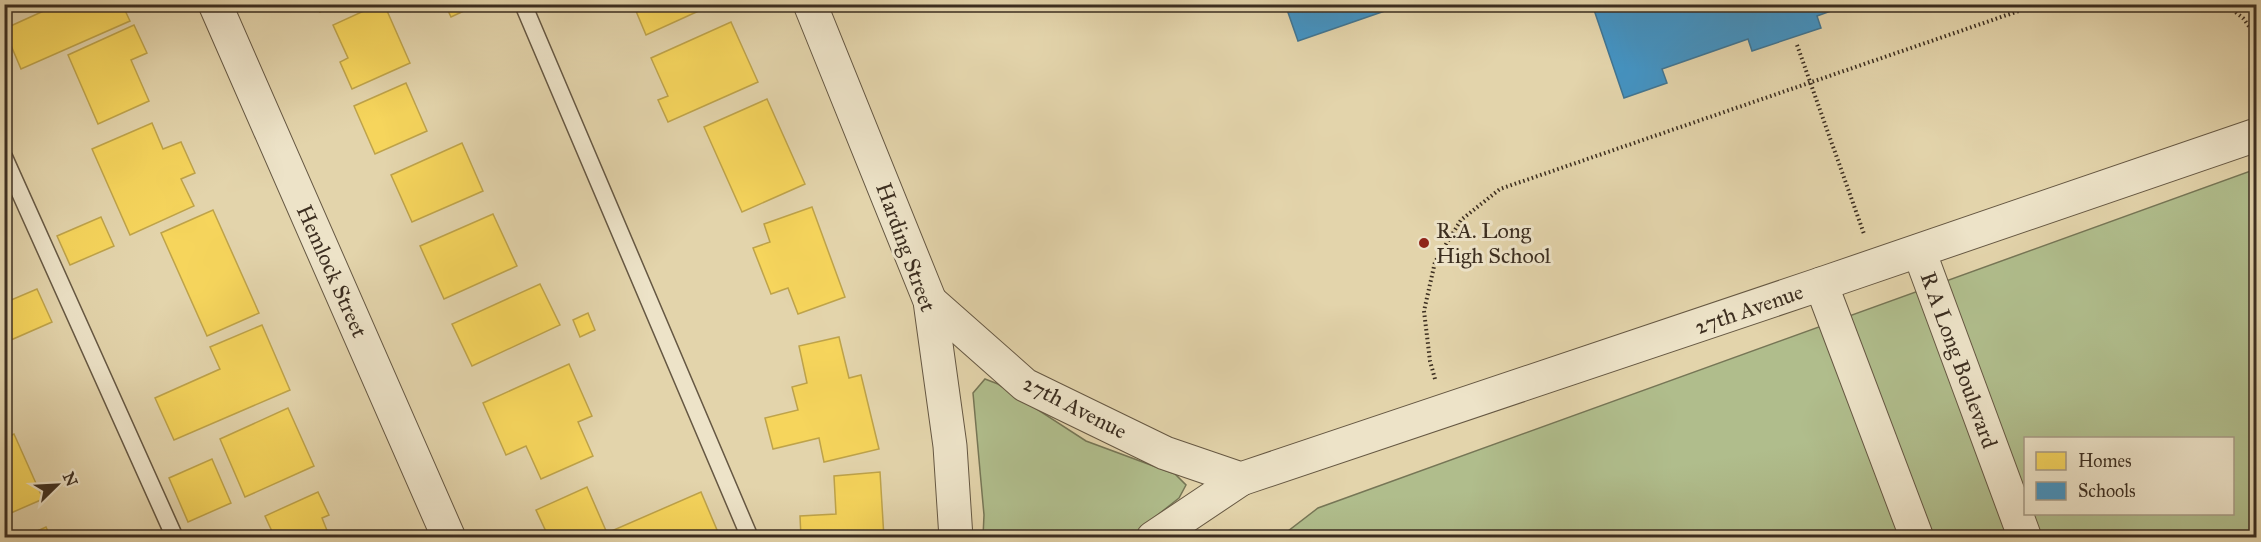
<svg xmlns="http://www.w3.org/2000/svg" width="2261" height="542" font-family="'IM FELL Great Primer',serif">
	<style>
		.green { fill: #b0bd8c; stroke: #767656; stroke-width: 1.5; fill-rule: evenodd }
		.homes { fill: #f6d55c; stroke: #bea34a; stroke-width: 1.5 }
		.schools { fill: #4393c3; stroke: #417592; stroke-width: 1.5 }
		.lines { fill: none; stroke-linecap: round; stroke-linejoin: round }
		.lane-casing { stroke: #665843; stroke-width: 19 }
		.street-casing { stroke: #665843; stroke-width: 35 }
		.path { stroke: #3c2e20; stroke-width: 4; stroke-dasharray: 1.5 3; stroke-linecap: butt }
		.lane { stroke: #ede3c8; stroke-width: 16 }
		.street { stroke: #ede3c8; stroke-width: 33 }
		.poi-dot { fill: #8f2418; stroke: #ede3c8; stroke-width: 2 }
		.labels { text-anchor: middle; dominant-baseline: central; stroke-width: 6; stroke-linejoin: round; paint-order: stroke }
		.poi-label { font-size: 22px; fill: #3c2e20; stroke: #ede3c8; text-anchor: start }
		.street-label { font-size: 22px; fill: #3c2e20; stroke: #ede3c8 }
	</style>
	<rect width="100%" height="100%" fill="#e3d4ab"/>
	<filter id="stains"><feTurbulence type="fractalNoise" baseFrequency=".00333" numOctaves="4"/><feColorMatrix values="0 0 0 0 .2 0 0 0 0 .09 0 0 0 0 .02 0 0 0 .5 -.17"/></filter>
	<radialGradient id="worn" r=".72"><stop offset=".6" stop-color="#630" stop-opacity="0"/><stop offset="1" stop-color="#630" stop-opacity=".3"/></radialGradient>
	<g class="green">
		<path d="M2256,169v368l-977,1 39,-30zM2026,438h206v76h-206z"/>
		<polygon points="985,379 998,384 1086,441 1175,474 1186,485 1179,498 1130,537 983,537 984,515 973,393"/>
	</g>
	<g class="homes">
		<polygon points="59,4 122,4 130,21 21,69 4,29"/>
		<polygon points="317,4 336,4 320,12"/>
		<polygon points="379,4 384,4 410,63 352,89 340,62 348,58 333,25"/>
		<polygon points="445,4 479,4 451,17"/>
		<polygon points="633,4 714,4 646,35"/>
		<polygon points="731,22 758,82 668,122 658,100 668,96 651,58"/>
		<polygon points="134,25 147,53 131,60 149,101 98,124 68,55"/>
		<polygon points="406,83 427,131 375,154 354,106"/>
		<polygon points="767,99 805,184 742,212 704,127"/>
		<polygon points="152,123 163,149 181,142 195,173 181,179 194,206 130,235 92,149"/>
		<polygon points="462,143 483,191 412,222 391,175"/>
		<polygon points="812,207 845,297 798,314 788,288 771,294 753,248 770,242 764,224"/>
		<polygon points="213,210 259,313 207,336 161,233"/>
		<polygon points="493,214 517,266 444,299 420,246"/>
		<polygon points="101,217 114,246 70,265 57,236"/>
		<polygon points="540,284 560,325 472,366 452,324"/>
		<polygon points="37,289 52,322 4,343 4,303"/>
		<polygon points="588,313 595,330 580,337 573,320"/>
		<polygon points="262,325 290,390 174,440 155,398 220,369 210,347"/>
		<polygon points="839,337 849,378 861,375 879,449 824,462 819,438 773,449 765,418 798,410 792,387 807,383 799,346"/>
		<polygon points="569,364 592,416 578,422 593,456 541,479 526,446 506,455 483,403"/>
		<polygon points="288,408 314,466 245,497 220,439"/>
		<polygon points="14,434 43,499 4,516 4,439"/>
		<polygon points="212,459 231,503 188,522 169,478"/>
		<polygon points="880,472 884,538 801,538 800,516 836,514 834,476"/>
		<polygon points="587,487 607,533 701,492 720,537 549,538 536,510"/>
		<polygon points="318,492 329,515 322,518 330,538 275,538 265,516"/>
		<polygon points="46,527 51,538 22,538"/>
	</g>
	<g class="schools">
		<polygon points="1285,4 1405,4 1298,41"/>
		<polygon points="1592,4 1850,4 1817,16 1821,28 1752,51 1748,39 1662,69 1667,83 1624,98"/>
	</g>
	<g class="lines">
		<g class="lane-casing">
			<g id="lane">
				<polyline points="523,4 750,538"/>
				<polyline points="4,157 175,538"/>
			</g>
		</g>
		<g class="street-casing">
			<g id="street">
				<polyline points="215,4 449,538"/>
				<polyline points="810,4 930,301 950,446 956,538"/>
				<polyline points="1919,251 2025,538"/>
				<polyline points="1821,284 1917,538"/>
				<polyline points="930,301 1025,385 1165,453 1241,479 1821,284 2256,135"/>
				<polyline points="1153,538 1241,479"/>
			</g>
		</g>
		<g class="path">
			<polyline points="2225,4 2243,18 2256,36"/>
			<polyline points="1797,45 1864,234"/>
			<polyline points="1435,379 1430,361 1424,311 1435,262 1461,220 1500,189 2039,4"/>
		</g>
		<use href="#lane" class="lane"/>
		<use href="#street" class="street"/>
	</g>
	<circle class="poi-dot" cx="1424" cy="243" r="6"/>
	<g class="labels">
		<g class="poi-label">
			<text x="1436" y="230">R.A. Long<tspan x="1436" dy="25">High School</tspan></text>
		</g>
		<g class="street-label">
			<text transform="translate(906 247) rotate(70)">Harding Street</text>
			<text transform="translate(332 271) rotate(66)">Hemlock Street</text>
			<text transform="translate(1749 309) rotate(-19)">27th Avenue</text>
			<text transform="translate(1959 360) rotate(70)">R A Long Boulevard</text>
			<text transform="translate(1075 407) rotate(27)">27th Avenue</text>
		</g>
	</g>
	<rect width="2261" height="542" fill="none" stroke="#e3d4ab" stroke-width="24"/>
	<rect x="6" y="6" width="2249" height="530" fill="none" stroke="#3c2e20" stroke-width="3"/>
	<rect x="12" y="12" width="2237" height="518" fill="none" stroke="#3c2e20" stroke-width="1.5"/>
	<rect x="2024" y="437" width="210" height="78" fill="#ede3c8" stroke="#a69b85" stroke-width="1.5"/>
	<rect x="2036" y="452" width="30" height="18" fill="#f6d55c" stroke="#a69b85" stroke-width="1.5"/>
	<text x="2078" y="467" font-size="18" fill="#3c2e20">Homes</text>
	<rect x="2036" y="482" width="30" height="18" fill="#4393c3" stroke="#a69b85" stroke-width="1.5"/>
	<text x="2078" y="497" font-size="18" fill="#3c2e20">Schools</text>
	<g transform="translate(57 485) rotate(66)" stroke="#ede3c8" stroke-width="4.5" paint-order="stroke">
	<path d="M0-4.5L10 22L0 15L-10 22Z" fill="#3c2e20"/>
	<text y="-9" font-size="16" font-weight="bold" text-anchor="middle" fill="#3c2e20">N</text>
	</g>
	<rect width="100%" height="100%" filter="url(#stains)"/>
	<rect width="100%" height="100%" fill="url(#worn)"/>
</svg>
